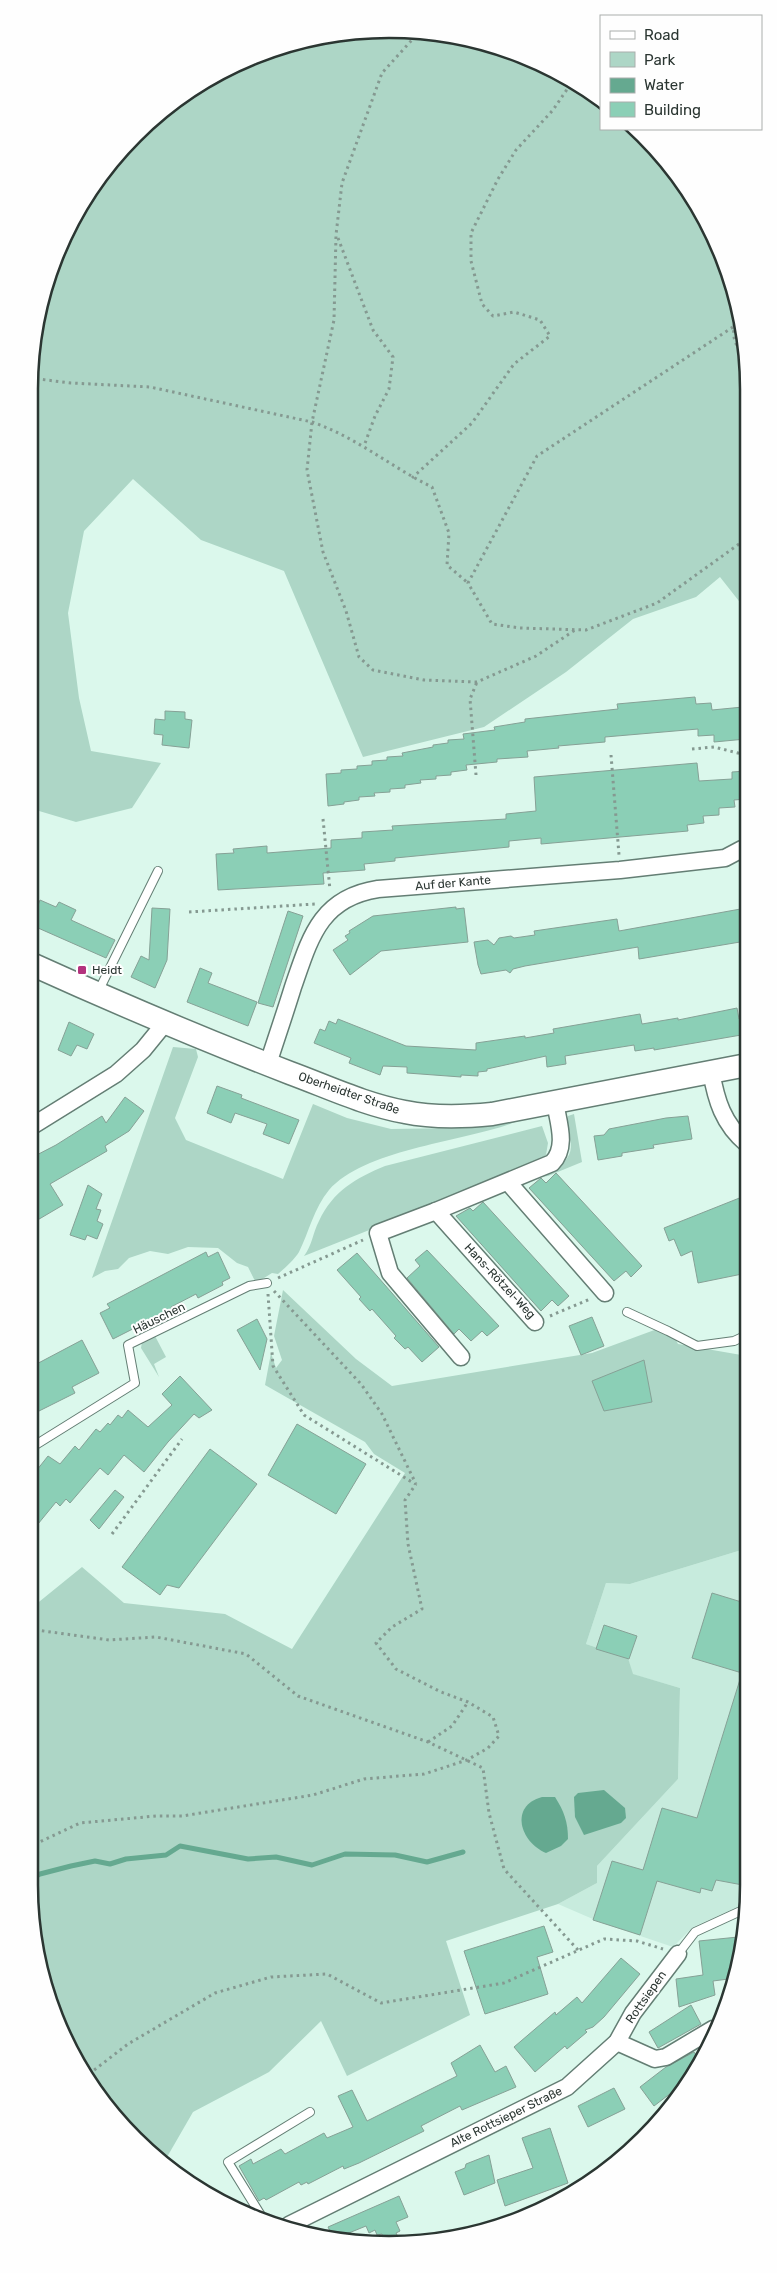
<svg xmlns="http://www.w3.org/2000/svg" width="777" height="2273" font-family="Rubik,sans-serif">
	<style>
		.built { fill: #c7ebdd }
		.green { fill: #add6c6 }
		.water { fill: #65a990 }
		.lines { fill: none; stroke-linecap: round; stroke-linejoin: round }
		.stream { stroke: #65a990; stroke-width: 5 }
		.building { fill: #8bcfb6; stroke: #86a196 }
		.lane-casing { stroke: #647e74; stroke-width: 10 }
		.street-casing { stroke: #647e74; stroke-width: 19 }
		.secondary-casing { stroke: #647e74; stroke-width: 25 }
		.path { stroke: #859991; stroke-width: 3; stroke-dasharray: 2.5 4; stroke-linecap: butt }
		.lane { stroke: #fff; stroke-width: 8 }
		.street { stroke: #fff; stroke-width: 16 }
		.secondary { stroke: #fff; stroke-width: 22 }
		.poi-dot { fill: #b3327d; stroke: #fefefe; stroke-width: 2 }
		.labels { text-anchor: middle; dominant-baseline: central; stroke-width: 4; stroke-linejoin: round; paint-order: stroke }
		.street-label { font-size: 12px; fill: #2b3632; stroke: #fefefe }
		.poi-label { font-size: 12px; fill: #2b3632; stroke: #fefefe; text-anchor: start }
		.rim { fill: none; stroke: #2b3632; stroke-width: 2.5 }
	</style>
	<rect width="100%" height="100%" fill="#dbf8ec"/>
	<polygon class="built" points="748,1548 748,1884 746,1903 693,1927 673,1947 602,1923 558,1904 597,1883 597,1866 678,1779 680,1688 632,1674 628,1658 586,1644 606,1583 630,1584"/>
	<g class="green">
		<polygon points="412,30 481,41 588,89 601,100 601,129 633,129 659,152 721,251 745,342 746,610 720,577 696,597 633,619 566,672 484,727 363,757 284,571 201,540 133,479 84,531 68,613 79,698 91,751 161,763 132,808 76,822 29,808 29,389 41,296 66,230 103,170 151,118 208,77 273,48 341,32"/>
		<path d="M173,1047l23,2 2,8 -23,61 11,22 97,39 30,-75 34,14 44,11 65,-1 53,-7h9c-52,21 -152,27 -189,69 -15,18 -20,42 -30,62 -5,8 -14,16 -21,22l-6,-1 -16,10 -8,-16 -11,-4 -19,-15 -30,-1 -20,7 -18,-3 -21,7 -11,11 -13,2 -13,7z"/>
		<path d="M574,1114l8,48 -34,14 -15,2c18,-7 43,-15 37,-39 -3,-8 -5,-15 -2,-23z"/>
		<path d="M542,1126l6,17 -2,12 -11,9 -231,92c8,-10 9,-24 15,-35 14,-30 37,-43 66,-55z"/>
		<polygon points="283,1290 356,1359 392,1386 592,1353 668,1325 678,1344 747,1356 748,1548 630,1584 606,1583 586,1644 628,1658 633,1674 680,1688 678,1779 597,1866 597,1883 558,1904 446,1941 470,2015 347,2076 321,2021 269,2072 193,2112 163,2164 118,2122 56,2022 36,1954 29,1884 29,1610 82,1567 124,1603 225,1614 292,1649 405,1473 374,1454 365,1442 265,1385 271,1353 276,1368 282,1360 274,1336"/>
		<polygon points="155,1336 166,1357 154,1364 159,1377 141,1348 142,1342"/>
	</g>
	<g class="water">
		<polygon points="604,1790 625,1808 626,1818 621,1823 584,1835 575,1817 574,1797 578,1793"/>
		<path d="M542,1797h13c9,14 13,25 13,42l-7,7 -15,7c-26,-11 -37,-47 -4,-56z"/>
	</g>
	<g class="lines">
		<polyline class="stream" points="29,1881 40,1874 71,1866 95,1861 110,1864 126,1859 166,1855 180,1846 248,1859 276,1857 312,1865 345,1854 395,1855 427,1862 463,1852"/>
	</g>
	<g class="building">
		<polygon points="695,697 696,704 711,703 712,710 743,707 746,739 714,742 714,735 698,736 698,729 605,737 605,742 558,746 559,748 527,751 528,757 497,759 497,762 466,765 467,770 451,772 451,775 436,776 436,779 420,780 421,783 405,785 405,788 390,789 390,792 374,793 375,796 359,797 359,800 344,802 344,804 328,806 326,774 341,773 341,770 357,769 357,766 372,765 372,761 387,760 387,757 403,756 402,753 433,747 433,745 448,743 448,740 464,739 463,734 495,730 494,727 525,722 525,719 618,709 617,704"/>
		<polygon points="165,711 185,712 185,719 192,720 189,748 162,745 163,735 154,734 155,719 165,720"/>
		<polygon points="697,763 699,781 732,779 732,772 746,771 746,799 734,800 735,807 719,808 719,815 703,816 704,823 687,825 688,831 541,844 541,838 509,841 509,847 395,858 395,861 364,864 365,870 323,873 324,884 218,890 216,854 234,853 233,849 267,846 267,853 331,848 331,840 362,838 362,832 393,830 392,826 506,819 506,814 536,811 534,777"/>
		<polygon points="40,900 56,907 59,902 76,910 71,920 115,940 106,958 29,924 29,904 37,908"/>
		<polygon points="456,907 456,909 464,908 468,942 381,951 350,975 333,950 348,940 345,936 350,933 349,931 373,916"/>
		<polygon points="152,908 170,909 167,960 155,988 131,977 141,956 149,960"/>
		<polygon points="746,908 746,941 639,959 638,947 525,966 513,969 510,973 506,970 481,974 478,965 474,942 488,940 494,945 499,938 511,936 514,938 535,935 534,931 617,919 619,931"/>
		<polygon points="288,911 303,916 273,1007 258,1003"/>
		<polygon points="200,968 212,973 208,983 257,1002 248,1026 187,1002"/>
		<polygon points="737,1008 739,1019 747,1018 747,1034 654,1050 654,1048 635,1051 634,1045 565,1056 566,1064 547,1067 546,1056 487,1069 487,1071 478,1072 478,1076 461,1075 461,1077 407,1073 407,1067 383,1066 380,1075 349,1063 351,1058 314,1043 320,1029 325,1031 329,1021 336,1024 338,1019 406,1046 476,1050 476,1043 525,1036 525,1038 554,1033 553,1029 640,1014 642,1024 678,1018 678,1020"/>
		<polygon points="69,1022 94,1034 87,1049 77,1045 71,1056 58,1050"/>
		<polygon points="217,1086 242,1095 241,1098 299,1120 289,1144 263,1134 267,1124 235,1113 231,1123 207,1113"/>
		<polygon points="125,1097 144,1111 129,1131 105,1146 107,1151 50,1184 63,1205 29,1225 29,1159 56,1145 102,1116 106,1123"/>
		<polygon points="688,1116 692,1139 653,1145 654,1148 622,1153 622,1156 598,1160 594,1136 604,1135 609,1129 666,1118"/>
		<polygon points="556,1173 642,1266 631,1277 626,1271 614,1281 529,1188 541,1178 546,1183"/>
		<polygon points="88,1185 102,1194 96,1209 101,1210 97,1221 103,1224 97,1239 87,1235 85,1240 70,1235"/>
		<polygon points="747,1195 747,1273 698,1283 692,1251 681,1256 674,1239 669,1241 664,1228"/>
		<polygon points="483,1202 569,1296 558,1306 552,1300 541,1311 456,1216 470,1208 473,1211"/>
		<polygon points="427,1250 499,1326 487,1336 482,1331 471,1341 459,1329 454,1334 407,1278 420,1266 415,1260"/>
		<polygon points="206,1252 208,1257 218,1252 230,1278 222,1282 223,1285 198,1298 196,1294 171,1307 172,1309 113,1339 100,1313 110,1308 107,1304"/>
		<polygon points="357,1253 439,1347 422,1362 408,1347 405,1349 394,1338 396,1336 372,1309 370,1311 359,1299 361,1297 337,1270"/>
		<polygon points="592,1317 604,1346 581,1355 569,1326"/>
		<polygon points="257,1319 267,1339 260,1370 237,1330"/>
		<polygon points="82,1340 99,1373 72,1387 75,1393 35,1413 29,1400 29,1368"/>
		<polygon points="644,1360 652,1402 604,1411 592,1381"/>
		<polygon points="180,1376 212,1410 199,1418 194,1414 168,1442 144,1472 124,1455 108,1475 100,1468 70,1503 66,1499 60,1506 56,1502 29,1535 29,1480 48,1456 60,1464 75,1446 79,1450 96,1429 100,1432 108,1423 110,1425 118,1415 122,1418 128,1410 148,1427 172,1405 162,1394"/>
		<polygon points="297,1424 366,1464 336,1514 268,1475"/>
		<polygon points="210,1449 257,1484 179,1588 167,1585 160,1595 122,1567"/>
		<polygon points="115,1490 124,1497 99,1529 90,1520"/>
		<polygon points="712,1593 748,1604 748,1886 716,1880 712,1891 701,1888 700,1893 657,1881 640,1935 593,1920 612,1861 643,1870 662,1808 697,1818 742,1673 692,1658"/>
		<polygon points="604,1625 637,1636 629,1659 596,1649"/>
		<polygon points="544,1926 553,1952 537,1957 548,1994 485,2014 464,1951"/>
		<polygon points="738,1937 740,1950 736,1978 713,1981 715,1995 679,2007 676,1979 703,1975 699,1941"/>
		<polygon points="621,1958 640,1974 604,2017 593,2027 585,2030 587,2032 567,2049 565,2046 535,2072 514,2047 555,2012 556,2015 577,1997 582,2003"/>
		<polygon points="691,2005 701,2024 658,2048 649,2032"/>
		<polygon points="480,2045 495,2072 506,2066 516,2087 462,2110 460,2106 421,2126 424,2131 359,2163 344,2169 343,2166 308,2184 307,2182 301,2185 299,2182 266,2200 264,2198 259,2201 239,2166 251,2159 253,2164 281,2149 285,2154 324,2133 327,2138 353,2127 338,2096 352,2090 367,2121 457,2076 451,2063"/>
		<polygon points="694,2052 699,2059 687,2085 686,2086 684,2083 654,2106 640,2087 666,2067"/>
		<polygon points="614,2088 625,2109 588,2127 578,2106"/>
		<polygon points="550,2128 568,2183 505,2206 497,2180 533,2168 522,2138"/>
		<polygon points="489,2155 495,2183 464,2195 455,2172 465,2168 466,2164"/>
		<polygon points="399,2196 408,2217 396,2222 400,2231 396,2233 397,2235 384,2240 382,2234 377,2235 375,2230 369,2233 366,2226 334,2239 328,2227"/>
	</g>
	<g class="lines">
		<g class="lane-casing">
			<g id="lane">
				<polyline points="98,992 158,871"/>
				<polyline points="627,1312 668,1331 697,1346 734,1341 747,1335"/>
				<polyline points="29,1449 135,1383 128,1345 249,1286 267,1283"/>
				<polyline points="678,1954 695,1932 745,1909"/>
				<polyline points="262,2217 228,2162 310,2112"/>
			</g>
		</g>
		<g class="street-casing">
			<g id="street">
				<path d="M268,1064c8,-25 17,-51 25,-77 17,-49 27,-89 85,-98l242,-19 105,-12 17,-9 4,1"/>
				<path d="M711,1071c5,29 12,53 36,73"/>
				<polyline points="29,1128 116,1074 143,1050 165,1023"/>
				<polyline points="508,1182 605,1293"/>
				<polyline points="436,1211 378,1233 390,1273 461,1357"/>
				<path d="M535,1322l-99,-111 116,-48c16,-16 6,-41 3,-61"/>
				<polyline points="617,2042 655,2059 666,2057 713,2029"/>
				<polyline points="289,2225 567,2087 617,2042 633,2013 678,1954"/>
			</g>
		</g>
		<g class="secondary-casing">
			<path id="secondary" d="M29,963c86,39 173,76 261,110 38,14 76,32 115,39 29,6 57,5 87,2l255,-49"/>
		</g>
		<g class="path">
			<polyline points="420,31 382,73 342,183 336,235 334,320 312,422 307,470 323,552 346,611 359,657 373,670 424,680 477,682 536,656 575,630"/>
			<polyline points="338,238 373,330 393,357 389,389 375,416 364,446"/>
			<path d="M737,311c-5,21 -6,30 8,46"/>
			<polyline points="733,327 537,456 468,583 492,624 520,628 586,630 657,603 746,539"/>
			<path d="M30,378l41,5 79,4 162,35c44,15 79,45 120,65l17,46 -2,32 21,18"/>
			<polyline points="412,478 472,423 514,364 550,336 540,320 514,312 493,316 482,304 471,261 471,233 498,179 516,150 553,110 572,82"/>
			<polyline points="692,749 714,747 746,755"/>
			<polyline points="611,755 619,855"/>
			<polyline points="476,775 470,699 477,682"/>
			<polyline points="323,819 330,890"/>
			<polyline points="189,912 315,904"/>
			<polyline points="278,1278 363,1240"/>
			<polyline points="274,1291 361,1384 382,1414 416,1484"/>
			<polyline points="268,1294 273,1366 304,1415 415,1484"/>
			<polyline points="550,1316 590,1299"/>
			<polyline points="112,1534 182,1439"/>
			<polyline points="29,1629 109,1640 156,1637 246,1654 298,1696 428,1742 483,1768 489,1813 504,1869 578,1950"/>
			<polyline points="428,1742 452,1726 468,1702"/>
			<polyline points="29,1847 80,1823 156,1816 182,1816 313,1795 364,1779 424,1774 467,1760 488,1748 499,1736 493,1717 468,1702 441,1692 396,1669 376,1643 392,1627 422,1609 408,1544 405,1500 416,1484"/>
			<polyline points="89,2074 128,2044 215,1993 271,1977 327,1974 381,2003 504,1983 604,1939 637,1941 663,1949"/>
		</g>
		<use href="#lane" class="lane"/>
		<use href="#street" class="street"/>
		<use href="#secondary" class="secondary"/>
	</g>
	<rect class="poi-dot" x="77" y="965" width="10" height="10" rx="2.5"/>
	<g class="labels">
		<g class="street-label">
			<text transform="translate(453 883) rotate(-5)">Auf der Kante</text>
			<text transform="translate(349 1093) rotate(19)">Oberheidter Straße</text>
			<text transform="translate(500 1281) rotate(47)">Hans-Rötzel-Weg</text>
			<text transform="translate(159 1318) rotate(-26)">Häuschen</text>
			<text transform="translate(646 1997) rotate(-55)">Rottsiepen</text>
			<text transform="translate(506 2117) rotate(-26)">Alte Rottsieper Straße</text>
		</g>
		<g class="poi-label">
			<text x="92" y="970">Heidt</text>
		</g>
	</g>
	<path d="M0 0H777V2273H0ZM389 38H389A351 351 0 0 1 740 389V1885A351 351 0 0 1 389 2236H389A351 351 0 0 1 38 1885V389A351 351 0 0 1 389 38Z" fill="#fefefe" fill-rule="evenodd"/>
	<path class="rim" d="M389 38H389A351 351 0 0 1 740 389V1885A351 351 0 0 1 389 2236H389A351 351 0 0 1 38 1885V389A351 351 0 0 1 389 38Z"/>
	<rect x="600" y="15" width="162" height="115" fill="#fefefe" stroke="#aaaeac"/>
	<rect x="610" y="31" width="25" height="8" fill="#ffffff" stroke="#aaaeac"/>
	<text x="644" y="40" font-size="15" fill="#2b3632">Road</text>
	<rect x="610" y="52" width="25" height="15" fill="#add6c6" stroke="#aaaeac"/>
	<text x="644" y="65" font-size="15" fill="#2b3632">Park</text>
	<rect x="610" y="78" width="25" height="15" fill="#65a990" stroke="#aaaeac"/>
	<text x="644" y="90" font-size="15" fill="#2b3632">Water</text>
	<rect x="610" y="102" width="25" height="15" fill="#8bcfb6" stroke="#aaaeac"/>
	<text x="644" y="115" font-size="15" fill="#2b3632">Building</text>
</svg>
